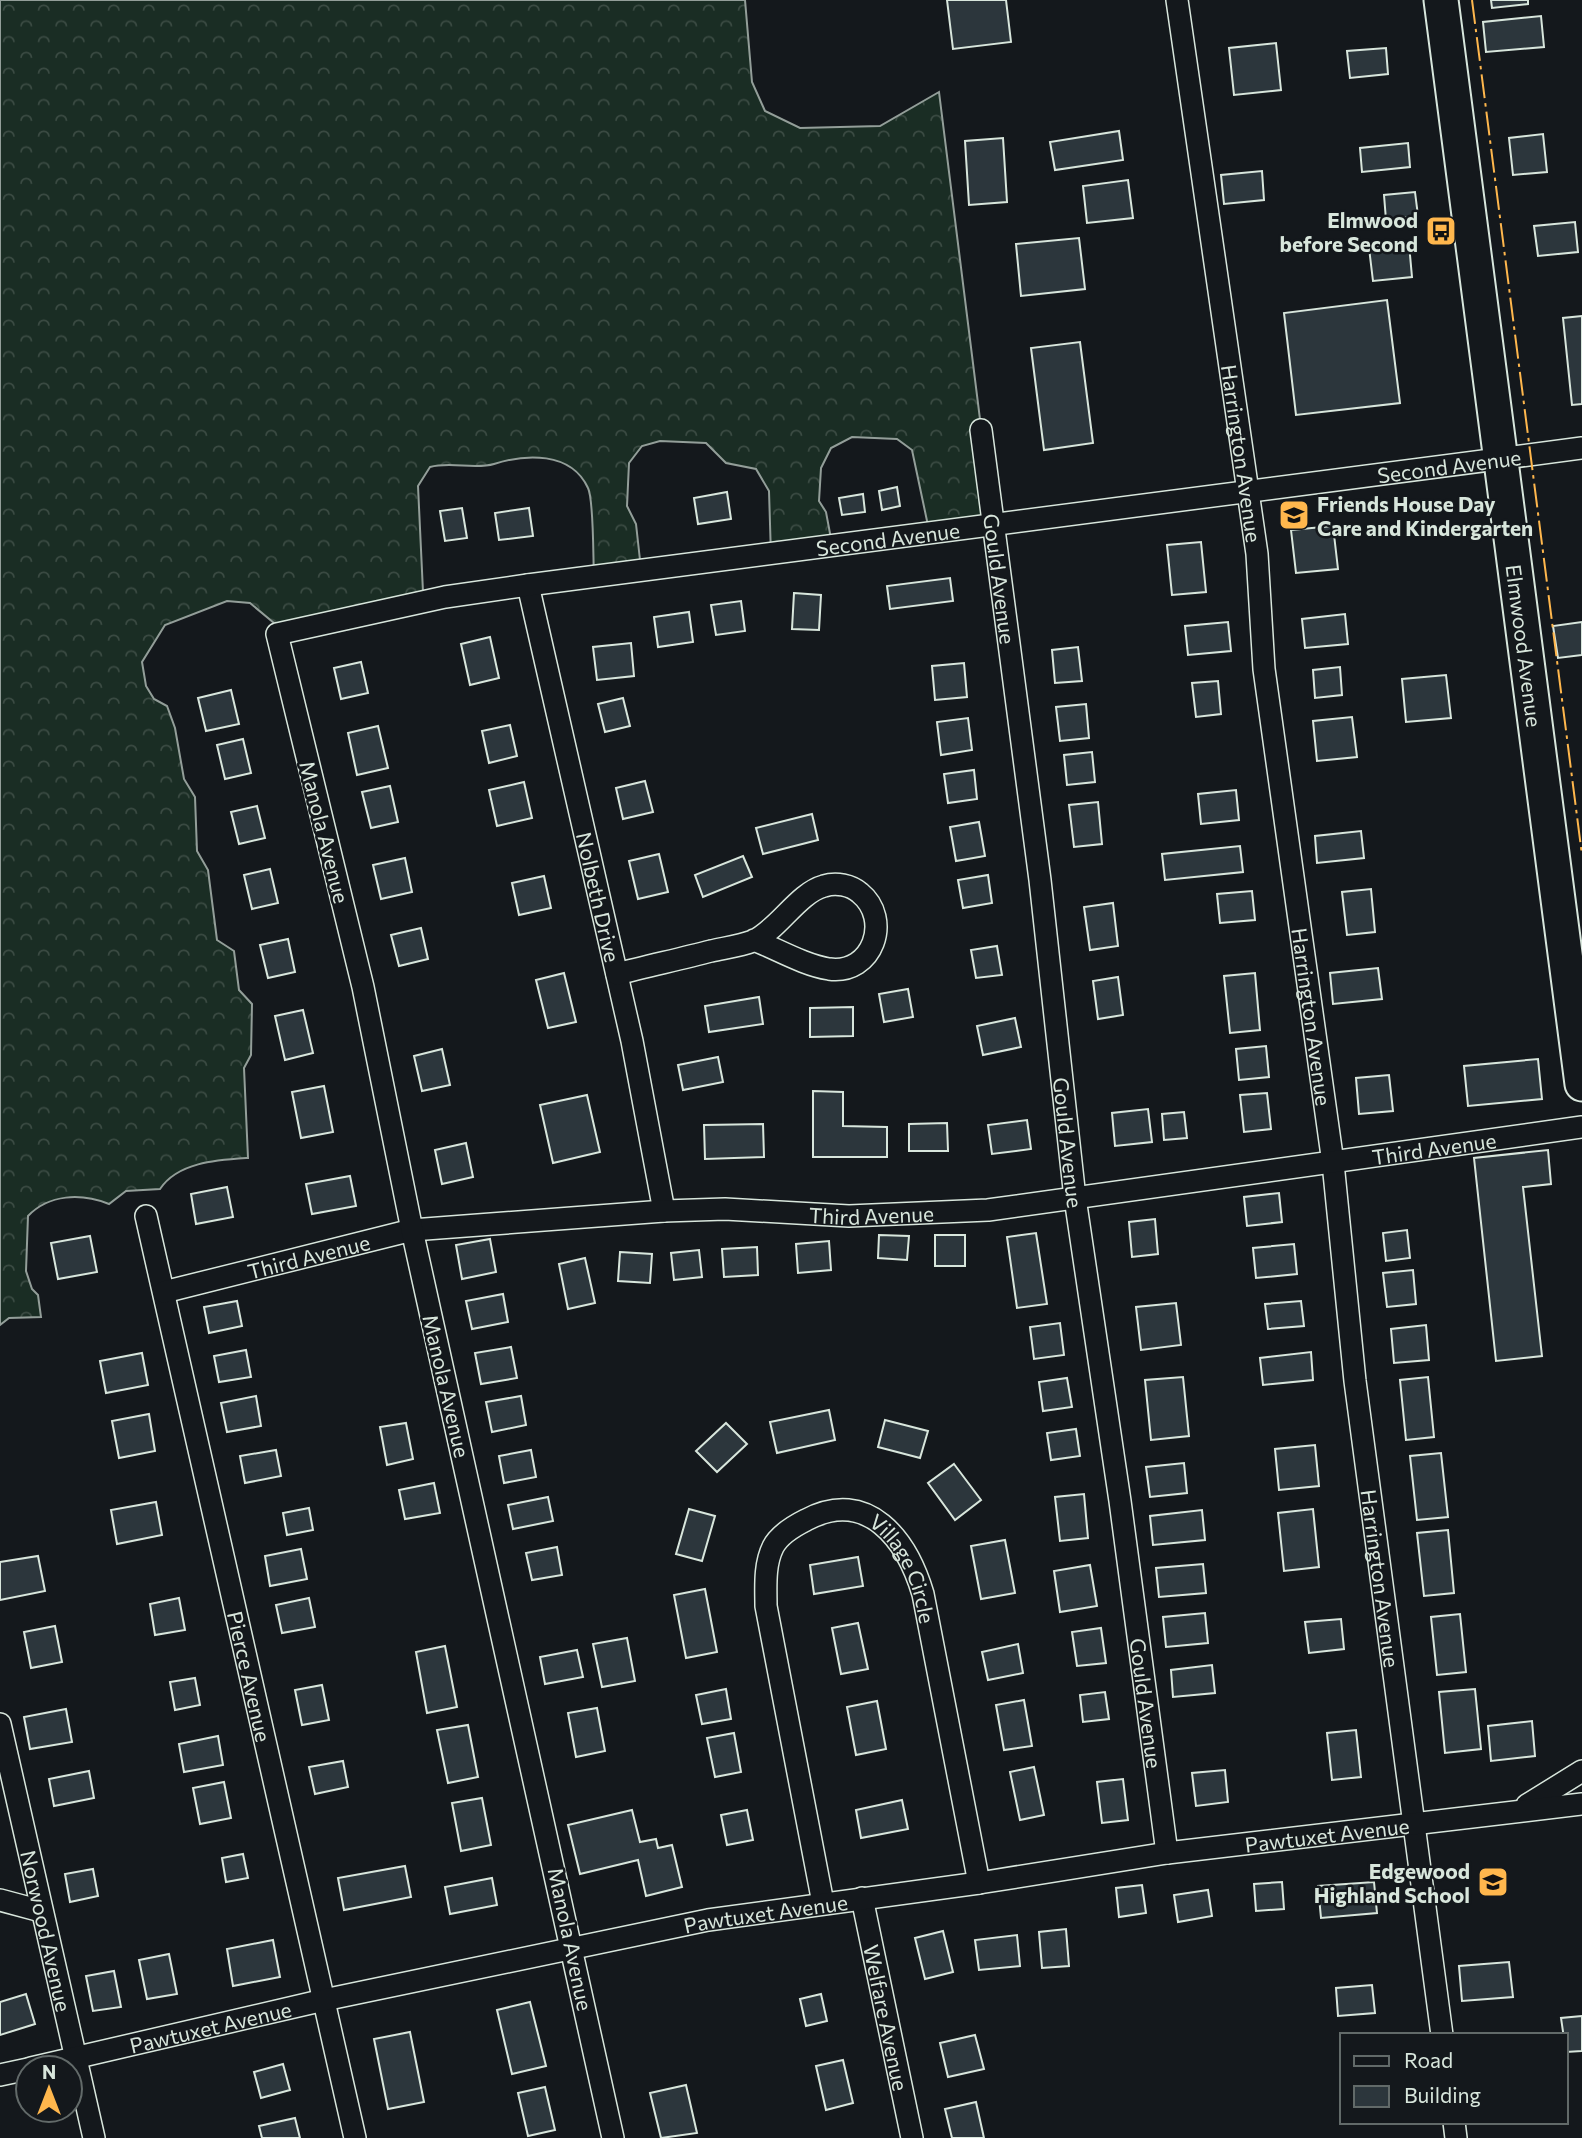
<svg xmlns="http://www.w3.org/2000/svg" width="1582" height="2138" font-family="Commissioner,sans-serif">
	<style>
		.forest { fill: url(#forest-crowns); stroke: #939e99; stroke-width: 2 }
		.building { fill: #2c363c; stroke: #d8e6dc; stroke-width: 2 }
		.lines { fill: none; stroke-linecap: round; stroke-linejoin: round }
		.minor-casing { stroke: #d8e6dc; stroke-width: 24 }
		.primary-casing { stroke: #d8e6dc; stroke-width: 37 }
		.minor { stroke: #14181c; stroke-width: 21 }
		.primary { stroke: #14181c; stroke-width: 33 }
		.power { stroke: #ffb74d; stroke-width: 2; stroke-dasharray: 24 5 3.5 5; stroke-linecap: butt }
		.labels { text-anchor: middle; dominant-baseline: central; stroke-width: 5; stroke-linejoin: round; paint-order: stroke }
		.poi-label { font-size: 21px; font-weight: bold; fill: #d8e6dc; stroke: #14181c; text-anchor: end }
		.street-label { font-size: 21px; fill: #d8e6dc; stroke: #14181c }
	</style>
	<defs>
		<pattern id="forest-crowns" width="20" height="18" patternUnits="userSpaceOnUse" patternTransform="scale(1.75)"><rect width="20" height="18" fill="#1a2d24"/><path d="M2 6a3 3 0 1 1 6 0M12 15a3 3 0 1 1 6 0" fill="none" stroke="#3b4b43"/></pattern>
	</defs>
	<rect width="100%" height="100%" fill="#14181c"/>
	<path class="forest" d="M0,0h745l7,82 13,29 35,17 80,-2 59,-34 46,367 14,65 -69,11 -18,-85 -15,-11 -45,-2 -21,11 -10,20 -2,33 7,11 6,32 -61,12 -2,-65 -13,-22 -30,-6 -20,-20 -46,-2 -18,5 -13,17 -2,43 9,18 4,36 -46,18c-1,-18 0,-78 -6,-90 -17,-37 -63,-34 -94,-24 -20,6 -43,-3 -64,3l-12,19 5,106 -137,41 -36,-30 -23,-2 -62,24 -23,37 4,24 8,13 13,7 8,22 9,51 11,18 2,54 11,19 9,70 17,11 5,39 13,14 -1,51 -7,13 4,90c-31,2 -70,4 -88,31l-34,2 -17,13c-28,-11 -60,-10 -81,12l-2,55 6,18 6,6 3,22 -32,1 -9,7z"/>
	<g class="building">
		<polygon points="947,0 1006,0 1011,42 953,49"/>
		<polygon points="1491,0 1528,0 1528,4 1492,8"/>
		<polygon points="1541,16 1544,47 1486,52 1483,22"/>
		<polygon points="1276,43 1281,90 1234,95 1229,48"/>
		<polygon points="1386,48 1388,74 1350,78 1347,51"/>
		<polygon points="1119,131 1123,160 1055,170 1050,142"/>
		<polygon points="1543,134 1547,172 1513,175 1509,138"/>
		<polygon points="1003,138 1007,202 969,205 965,141"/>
		<polygon points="1408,143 1410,167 1362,172 1360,148"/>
		<polygon points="1262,171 1264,200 1224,204 1221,175"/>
		<polygon points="1128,180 1133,218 1087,223 1083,186"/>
		<polygon points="1415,192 1418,216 1386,220 1384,195"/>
		<polygon points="1575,222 1578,252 1538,256 1534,226"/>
		<polygon points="1079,238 1085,289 1021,296 1016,244"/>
		<polygon points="1409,244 1412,277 1373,281 1369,248"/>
		<polygon points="1387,300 1400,403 1296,415 1284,313"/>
		<polygon points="1582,316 1582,404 1572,405 1563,318"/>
		<polygon points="1080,342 1093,443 1044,450 1031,348"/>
		<polygon points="897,487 900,506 882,510 879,491"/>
		<polygon points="727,492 731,519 698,524 694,498"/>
		<polygon points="863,494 865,512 842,515 839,498"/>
		<polygon points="462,508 467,538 445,541 440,511"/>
		<polygon points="529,508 533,536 499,540 495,513"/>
		<polygon points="1333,526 1338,569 1296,573 1291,530"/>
		<polygon points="1201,542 1206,592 1172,595 1167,545"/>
		<polygon points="950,578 953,601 890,609 887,586"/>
		<polygon points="794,593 821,595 819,630 792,629"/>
		<polygon points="741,601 745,631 716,635 711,605"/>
		<polygon points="689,612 693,642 658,647 654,617"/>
		<polygon points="1345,614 1348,644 1305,648 1302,619"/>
		<polygon points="1228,622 1231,651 1188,655 1185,626"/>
		<polygon points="1582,622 1582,655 1558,658 1553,626"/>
		<polygon points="490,637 499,678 470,685 461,644"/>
		<polygon points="631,643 634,676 597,680 593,647"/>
		<polygon points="1078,647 1082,681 1055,683 1052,650"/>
		<polygon points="361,662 368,693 341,699 334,668"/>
		<polygon points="964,663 967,697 935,700 932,666"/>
		<polygon points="1340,667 1342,695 1315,698 1313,670"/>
		<polygon points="1446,675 1451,718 1406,722 1402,679"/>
		<polygon points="1218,681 1221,714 1196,717 1192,683"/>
		<polygon points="231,690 239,724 206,731 198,698"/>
		<polygon points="623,698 630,726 605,732 598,704"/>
		<polygon points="1086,704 1089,738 1060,741 1056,707"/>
		<polygon points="1352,717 1357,757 1317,761 1313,721"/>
		<polygon points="968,718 972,750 941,755 937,722"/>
		<polygon points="510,725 517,756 489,763 482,731"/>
		<polygon points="378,726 388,768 357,775 348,733"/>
		<polygon points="243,739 251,773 225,779 217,745"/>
		<polygon points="1092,752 1095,782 1067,785 1064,755"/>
		<polygon points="974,770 977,799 948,803 944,774"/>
		<polygon points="645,781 653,812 623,819 616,788"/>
		<polygon points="524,782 532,818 497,826 489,790"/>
		<polygon points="390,786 398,822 371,828 362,792"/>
		<polygon points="1236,790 1239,820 1201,824 1198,794"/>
		<polygon points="1098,802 1102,844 1074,847 1069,805"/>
		<polygon points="257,806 265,838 239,844 231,812"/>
		<polygon points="812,814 818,840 763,854 756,828"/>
		<polygon points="979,822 985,856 956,861 950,827"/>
		<polygon points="1361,831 1364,858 1317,863 1315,836"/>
		<polygon points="1240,846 1243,872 1165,880 1162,854"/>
		<polygon points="659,854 668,892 638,899 629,861"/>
		<polygon points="743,856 752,877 703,897 695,875"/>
		<polygon points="405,858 412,892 381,899 373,865"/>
		<polygon points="270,869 278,903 252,909 244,875"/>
		<polygon points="988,875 992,903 963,908 958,880"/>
		<polygon points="544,876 551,908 519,915 512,883"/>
		<polygon points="1371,889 1375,932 1347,935 1342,892"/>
		<polygon points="1252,891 1255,920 1220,923 1217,894"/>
		<polygon points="1113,903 1118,946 1090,950 1084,907"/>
		<polygon points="421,928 428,959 399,966 391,935"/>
		<polygon points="288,939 295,972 268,978 260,945"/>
		<polygon points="997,946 1002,975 976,978 971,950"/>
		<polygon points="1378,968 1382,999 1333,1004 1330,973"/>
		<polygon points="564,973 576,1022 548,1028 536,980"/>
		<polygon points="1255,973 1260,1030 1230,1033 1224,976"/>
		<polygon points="1118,977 1123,1015 1098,1019 1093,981"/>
		<polygon points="908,989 913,1017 884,1022 879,994"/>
		<polygon points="759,997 763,1024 709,1032 705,1006"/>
		<polygon points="853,1007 853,1036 810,1037 810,1008"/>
		<polygon points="303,1010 313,1053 285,1060 275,1016"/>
		<polygon points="1015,1018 1021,1047 983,1055 977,1026"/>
		<polygon points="1266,1046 1269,1077 1239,1080 1236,1049"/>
		<polygon points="442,1049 450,1085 422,1091 414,1056"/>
		<polygon points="718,1057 723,1082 683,1090 678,1065"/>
		<polygon points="1538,1059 1542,1099 1468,1106 1464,1066"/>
		<polygon points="1389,1075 1393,1111 1359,1114 1356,1078"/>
		<polygon points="324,1086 333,1132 301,1138 292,1092"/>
		<polygon points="813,1091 843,1092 843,1126 887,1127 887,1157 813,1157"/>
		<polygon points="1267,1093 1271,1129 1244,1132 1240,1095"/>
		<polygon points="587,1095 600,1152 553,1163 540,1105"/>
		<polygon points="1148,1109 1152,1142 1115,1146 1112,1113"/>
		<polygon points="1184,1112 1187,1138 1164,1140 1162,1114"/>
		<polygon points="1027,1120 1031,1149 992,1154 988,1125"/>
		<polygon points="947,1123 948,1151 909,1151 909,1124"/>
		<polygon points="763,1124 764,1157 705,1159 704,1125"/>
		<polygon points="466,1143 473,1177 442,1184 435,1150"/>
		<polygon points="1548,1150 1551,1184 1523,1187 1542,1356 1496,1361 1474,1158"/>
		<polygon points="350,1176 356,1206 312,1214 306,1184"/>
		<polygon points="227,1187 233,1217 196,1224 191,1194"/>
		<polygon points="1279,1193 1282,1222 1247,1226 1244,1197"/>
		<polygon points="1155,1219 1158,1254 1132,1257 1129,1222"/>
		<polygon points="1407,1230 1410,1258 1386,1261 1383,1233"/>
		<polygon points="1036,1233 1047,1304 1017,1308 1007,1237"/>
		<polygon points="879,1235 909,1236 907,1260 878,1258"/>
		<rect x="935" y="1235" width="30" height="31"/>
		<polygon points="90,1236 97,1272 58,1279 51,1243"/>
		<polygon points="490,1239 496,1272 462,1279 456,1245"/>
		<polygon points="829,1241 831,1270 798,1273 796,1244"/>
		<polygon points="1294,1244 1297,1274 1256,1278 1253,1248"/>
		<polygon points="757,1247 758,1275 724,1277 722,1249"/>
		<polygon points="699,1250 702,1277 674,1280 671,1253"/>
		<polygon points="620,1252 652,1254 650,1283 618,1281"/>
		<polygon points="585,1258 595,1303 568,1309 559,1264"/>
		<polygon points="1413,1270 1416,1304 1387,1307 1383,1273"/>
		<polygon points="503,1294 508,1322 472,1329 466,1301"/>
		<polygon points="237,1301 242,1326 209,1333 204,1307"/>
		<polygon points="1301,1301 1304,1326 1268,1329 1265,1304"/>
		<polygon points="1176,1303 1181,1345 1141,1350 1136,1307"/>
		<polygon points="1060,1323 1064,1355 1034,1359 1030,1327"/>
		<polygon points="1426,1325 1429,1360 1394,1363 1391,1329"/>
		<polygon points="511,1347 517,1378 481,1384 475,1353"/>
		<polygon points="246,1350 251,1377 219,1382 214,1356"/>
		<polygon points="1311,1352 1313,1380 1263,1385 1260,1358"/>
		<polygon points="142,1353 148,1385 106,1393 100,1361"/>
		<polygon points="1183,1377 1189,1436 1151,1440 1145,1380"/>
		<polygon points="1428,1377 1434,1437 1406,1440 1400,1380"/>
		<polygon points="1067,1378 1072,1407 1043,1411 1039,1382"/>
		<polygon points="256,1396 261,1426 227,1432 221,1403"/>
		<polygon points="521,1396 526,1425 492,1432 486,1402"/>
		<polygon points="829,1410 835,1440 777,1453 770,1422"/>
		<polygon points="149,1414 155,1451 119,1458 112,1421"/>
		<polygon points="885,1420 928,1431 920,1458 878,1447"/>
		<polygon points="406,1423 413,1459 387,1465 380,1427"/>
		<polygon points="726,1423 747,1444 717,1472 696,1451"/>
		<polygon points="1076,1429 1080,1456 1051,1460 1047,1433"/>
		<polygon points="1315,1445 1319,1486 1279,1490 1275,1449"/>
		<polygon points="276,1450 281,1476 245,1483 240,1456"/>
		<polygon points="531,1450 536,1477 504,1483 499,1456"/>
		<polygon points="1441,1453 1448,1517 1417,1520 1410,1456"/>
		<polygon points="1184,1463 1187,1493 1150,1497 1146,1467"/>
		<polygon points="954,1464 981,1500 955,1520 928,1483"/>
		<polygon points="434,1483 440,1513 405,1519 399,1490"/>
		<polygon points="1084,1494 1088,1538 1060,1541 1055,1497"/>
		<polygon points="548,1497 553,1521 513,1529 508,1505"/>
		<polygon points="156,1502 162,1535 117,1544 111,1510"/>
		<polygon points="309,1508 313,1530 287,1535 283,1513"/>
		<polygon points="689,1509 715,1516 702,1561 676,1554"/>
		<polygon points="1313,1509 1319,1567 1284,1571 1278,1513"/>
		<polygon points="1202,1510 1205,1540 1153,1545 1150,1516"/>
		<polygon points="1448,1530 1454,1593 1424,1596 1417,1533"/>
		<polygon points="1005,1540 1015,1593 981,1599 971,1546"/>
		<polygon points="557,1547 562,1575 532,1580 526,1553"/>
		<polygon points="301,1549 307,1579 270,1586 265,1556"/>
		<polygon points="38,1556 45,1591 0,1600 0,1562"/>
		<polygon points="858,1557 863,1586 814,1594 810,1565"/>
		<polygon points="1203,1564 1206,1593 1159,1597 1156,1568"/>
		<polygon points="1090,1565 1097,1606 1060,1612 1054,1571"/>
		<polygon points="705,1589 717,1652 686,1658 674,1595"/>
		<polygon points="179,1598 185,1630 155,1635 150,1604"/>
		<polygon points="309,1598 315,1627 282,1633 276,1605"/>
		<polygon points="1205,1613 1208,1643 1166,1647 1163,1617"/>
		<polygon points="1460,1614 1466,1672 1437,1675 1431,1617"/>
		<polygon points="1341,1619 1344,1649 1309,1653 1305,1622"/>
		<polygon points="858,1623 868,1669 841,1674 832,1628"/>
		<polygon points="55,1626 62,1662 31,1668 24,1632"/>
		<polygon points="1101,1628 1106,1663 1077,1666 1072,1632"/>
		<polygon points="627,1638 635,1681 602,1687 593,1644"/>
		<polygon points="1018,1644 1023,1673 988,1680 982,1652"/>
		<polygon points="445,1646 457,1707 427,1713 416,1652"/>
		<polygon points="577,1650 583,1677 545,1684 540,1657"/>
		<polygon points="1212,1665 1215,1693 1173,1697 1171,1670"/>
		<polygon points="195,1678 200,1705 175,1710 170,1682"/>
		<polygon points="322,1685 329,1720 302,1725 295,1690"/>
		<polygon points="726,1689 731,1719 702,1724 696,1695"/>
		<polygon points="1475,1689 1481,1749 1445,1753 1439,1692"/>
		<polygon points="1105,1692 1109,1719 1083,1722 1080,1695"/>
		<polygon points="1024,1700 1032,1746 1004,1750 996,1705"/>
		<polygon points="877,1701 886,1749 856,1755 847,1707"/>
		<polygon points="597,1708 605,1751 576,1757 568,1713"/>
		<polygon points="66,1709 72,1742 30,1749 24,1717"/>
		<polygon points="1532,1721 1535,1756 1491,1761 1488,1726"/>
		<polygon points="468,1725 478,1777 448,1783 437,1730"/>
		<polygon points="1356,1730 1361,1777 1332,1780 1327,1733"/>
		<polygon points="734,1733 741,1772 715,1777 707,1738"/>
		<polygon points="218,1736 223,1765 184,1772 179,1744"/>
		<polygon points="343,1761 348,1787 315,1794 309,1767"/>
		<polygon points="1034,1767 1044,1815 1020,1820 1010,1772"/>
		<polygon points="1225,1770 1228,1802 1196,1806 1192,1773"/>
		<polygon points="89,1771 94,1798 54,1806 49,1779"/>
		<polygon points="1123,1779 1128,1820 1102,1823 1097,1782"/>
		<polygon points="224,1782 231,1818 200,1824 193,1788"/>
		<polygon points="482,1798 491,1845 461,1851 452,1803"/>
		<polygon points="902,1800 908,1829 861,1838 856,1810"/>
		<polygon points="632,1810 640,1842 656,1839 658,1848 672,1845 682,1887 646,1896 638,1860 580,1874 568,1825"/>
		<polygon points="747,1810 753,1840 727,1845 721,1815"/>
		<polygon points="243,1854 248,1878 226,1882 222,1858"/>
		<polygon points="405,1866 411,1897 344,1910 338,1878"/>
		<polygon points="93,1869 98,1896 70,1902 65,1874"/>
		<polygon points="492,1878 497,1905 450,1914 445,1887"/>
		<polygon points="1282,1882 1284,1909 1256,1911 1254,1884"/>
		<polygon points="1374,1882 1377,1913 1321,1918 1318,1886"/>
		<polygon points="1142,1885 1146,1913 1119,1917 1116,1888"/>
		<polygon points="1208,1890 1212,1916 1178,1922 1174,1895"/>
		<polygon points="1066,1929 1069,1966 1042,1968 1039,1932"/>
		<polygon points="943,1931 953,1972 925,1979 915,1938"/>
		<polygon points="1017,1935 1020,1966 979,1970 975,1940"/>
		<polygon points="273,1940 280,1977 233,1986 227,1949"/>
		<polygon points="169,1954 177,1994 147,1999 139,1960"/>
		<polygon points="1509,1962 1513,1997 1462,2001 1459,1966"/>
		<polygon points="114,1971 121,2007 93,2011 86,1976"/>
		<polygon points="1372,1985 1375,2013 1338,2016 1336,1988"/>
		<polygon points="26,1994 35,2024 0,2035 0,2002"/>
		<polygon points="821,1994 827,2021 806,2026 800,1999"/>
		<polygon points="530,2002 546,2066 512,2074 497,2010"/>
		<polygon points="1582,2016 1582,2051 1566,2052 1561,2018"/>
		<polygon points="410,2032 424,2102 388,2109 374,2039"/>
		<polygon points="975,2035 984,2069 948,2077 940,2043"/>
		<polygon points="843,2060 853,2103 826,2110 816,2066"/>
		<polygon points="283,2064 290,2090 261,2098 254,2072"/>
		<polygon points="686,2085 697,2133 661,2138 650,2093"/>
		<polygon points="545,2087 555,2130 528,2136 518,2093"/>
		<polygon points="976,2102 984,2138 952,2138 945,2109"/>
		<polygon points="295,2118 300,2138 262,2138 259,2126"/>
	</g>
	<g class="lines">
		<g class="minor-casing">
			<g id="minor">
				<path id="s1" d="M1177,0l80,554 7,115 69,494 22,218 87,654"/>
				<path id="s2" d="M981,430l59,450 35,318 45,303 47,352"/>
				<path id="s3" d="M528,585l104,456 32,170"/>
				<path d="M617,974c31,-8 63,-15 94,-23 13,-3 29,-5 42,-10 25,-11 45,-48 71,-55 12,-4 27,-1 36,7 32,26 13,82 -31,76 -25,-4 -52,-20 -75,-29"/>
				<path id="s4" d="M146,1216l209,922"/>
				<path id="s5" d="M164,1292l248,-62 252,-19 61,-2 124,7 139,-6 594,-83"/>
				<path id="s6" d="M0,1724l94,414"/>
				<polyline points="1527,1805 1582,1771"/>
				<path id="s7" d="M862,1898l50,240"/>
				<polyline points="0,1900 41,1911"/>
				<path id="s8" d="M823,1903l-57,-297c0,-18 -2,-41 7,-59 6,-12 21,-21 33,-27 62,-33 101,20 117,74l56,289"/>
				<path id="s9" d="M31,2068l293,-68 384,-80 271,-37 188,-30 415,-49"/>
				<polyline points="0,2075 28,2069"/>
				<polyline points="1454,2122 1456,2138"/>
				<path id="s10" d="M613,2138l-201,-908 -49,-243 -86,-353 168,-37 83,-12 1054,-137"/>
			</g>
		</g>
		<g class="primary-casing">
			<g id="primary">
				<path id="s11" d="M1441,0l141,1084"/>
			</g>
		</g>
		<use href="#minor" class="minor"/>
		<use href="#primary" class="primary"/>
		<polyline class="power" points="1472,0 1582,855"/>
	</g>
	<defs>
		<g id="bus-square" transform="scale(1.575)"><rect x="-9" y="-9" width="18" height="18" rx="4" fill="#ffb74d" stroke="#14181c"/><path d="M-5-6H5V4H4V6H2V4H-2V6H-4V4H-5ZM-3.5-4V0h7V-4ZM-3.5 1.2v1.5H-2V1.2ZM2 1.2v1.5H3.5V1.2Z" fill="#111"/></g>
		<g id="school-square" transform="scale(1.575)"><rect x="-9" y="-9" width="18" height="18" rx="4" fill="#ffb74d" stroke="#14181c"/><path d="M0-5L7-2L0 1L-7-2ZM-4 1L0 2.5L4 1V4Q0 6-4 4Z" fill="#111"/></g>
	</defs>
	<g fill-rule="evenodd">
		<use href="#bus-square" x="1441" y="231"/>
		<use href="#school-square" x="1294" y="515"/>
		<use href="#school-square" x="1493" y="1882"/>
	</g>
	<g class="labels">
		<g class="poi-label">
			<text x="1418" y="219">Elmwood<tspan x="1418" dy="24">before Second</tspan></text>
			<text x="1317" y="503" text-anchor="start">Friends House Day<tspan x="1317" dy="24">Care and Kindergarten</tspan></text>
			<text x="1470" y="1870">Edgewood<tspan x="1470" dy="24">Highland School</tspan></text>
		</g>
		<g class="street-label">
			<text stroke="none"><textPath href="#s1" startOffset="458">Harrington Avenue</textPath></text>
			<text stroke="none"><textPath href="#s10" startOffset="2726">Second Avenue</textPath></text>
			<text stroke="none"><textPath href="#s10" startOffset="2160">Second Avenue</textPath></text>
			<text stroke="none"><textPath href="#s2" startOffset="150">Gould Avenue</textPath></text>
			<text stroke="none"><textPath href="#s11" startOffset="651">Elmwood Avenue</textPath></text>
			<text transform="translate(325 832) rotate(76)">Manola Avenue</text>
			<text stroke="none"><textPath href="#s3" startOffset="320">Nolbeth Drive</textPath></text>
			<text stroke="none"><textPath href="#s1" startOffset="1026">Harrington Avenue</textPath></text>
			<text stroke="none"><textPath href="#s2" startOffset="718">Gould Avenue</textPath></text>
			<text stroke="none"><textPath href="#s5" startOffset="1283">Third Avenue</textPath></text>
			<text stroke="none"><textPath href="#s5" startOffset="716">Third Avenue</textPath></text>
			<text stroke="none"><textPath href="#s5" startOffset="149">Third Avenue</textPath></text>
			<text transform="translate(447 1386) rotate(77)">Manola Avenue</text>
			<text stroke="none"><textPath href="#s8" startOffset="537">Village Circle</textPath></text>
			<text stroke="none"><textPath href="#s1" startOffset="1592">Harrington Avenue</textPath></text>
			<text stroke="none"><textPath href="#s4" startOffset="472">Pierce Avenue</textPath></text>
			<text stroke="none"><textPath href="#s2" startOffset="1284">Gould Avenue</textPath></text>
			<text stroke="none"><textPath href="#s9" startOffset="1318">Pawtuxet Avenue</textPath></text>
			<text stroke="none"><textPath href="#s9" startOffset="751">Pawtuxet Avenue</textPath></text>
			<text stroke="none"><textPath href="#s6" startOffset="212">Norwood Avenue</textPath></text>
			<text transform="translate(571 1939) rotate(78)">Manola Avenue</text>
			<text stroke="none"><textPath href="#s7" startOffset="122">Welfare Avenue</textPath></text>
			<text stroke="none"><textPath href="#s9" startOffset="184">Pawtuxet Avenue</textPath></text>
		</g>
	</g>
	<rect x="1340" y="2033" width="228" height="91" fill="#14181c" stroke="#626a69" stroke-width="2"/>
	<rect x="1354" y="2056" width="35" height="10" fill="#14181c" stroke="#626a69" stroke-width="2"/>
	<text x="1404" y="2068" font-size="21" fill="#d8e6dc">Road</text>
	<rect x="1354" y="2086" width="35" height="21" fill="#2c363c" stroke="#626a69" stroke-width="2"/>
	<text x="1404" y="2103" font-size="21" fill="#d8e6dc">Building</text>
	<g transform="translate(49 2089)"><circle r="33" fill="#14181c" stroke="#626a69" stroke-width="2"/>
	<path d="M0-5L12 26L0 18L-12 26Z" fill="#ffb74d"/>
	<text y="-10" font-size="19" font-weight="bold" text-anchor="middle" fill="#d8e6dc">N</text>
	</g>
</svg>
